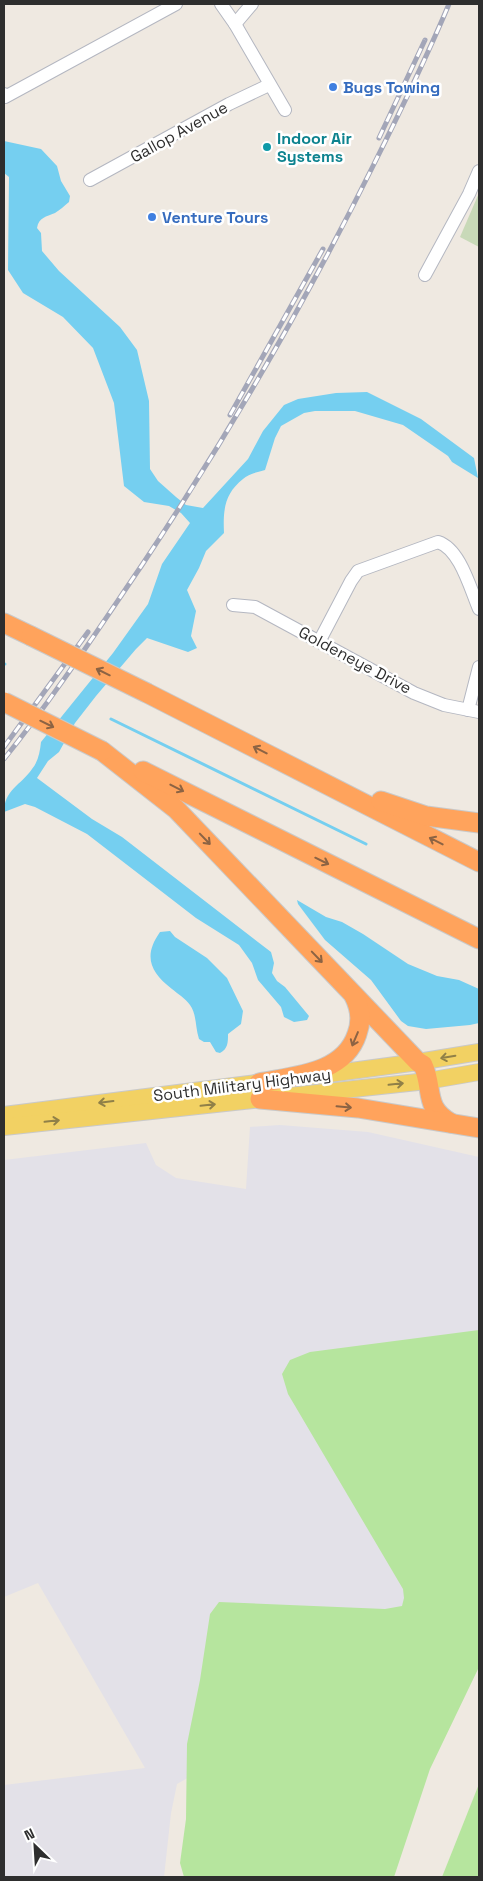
<svg xmlns="http://www.w3.org/2000/svg" width="483" height="1881" font-family="'Space Grotesk',sans-serif">
	<style>
		.industrial { fill: #e3e1e8 }
		.green { fill: #b6e59e }
		.cemetery { fill: #c8d9b8 }
		.water { fill: #75cff0 }
		.lines { fill: none; stroke-linecap: round; stroke-linejoin: round }
		.stream { stroke: #75cff0; stroke-width: 3 }
		.minor-casing { stroke: #b4b7c1; stroke-width: 14 }
		.major-casing { stroke: #c9c9c9; stroke-width: 18 }
		.highway-casing { stroke: #c9c9c9; stroke-width: 21 }
		.minor { stroke: #fff; stroke-width: 12 }
		.major { stroke: #f2d163; stroke-width: 16 }
		.highway { stroke: #ffa35c; stroke-width: 19 }
		.rail-casing { stroke: #a3a6b8; stroke-width: 5 }
		.rail { stroke: #fff; stroke-width: 3; stroke-dasharray: 9; stroke-linecap: butt }
		.highway-bridge-casing { stroke: #c9c9c9; stroke-width: 21; stroke-linecap: butt }
		.highway-bridge { stroke: #ffa35c; stroke-width: 19 }
		.oneway { stroke: #8c6343 }
		.oneway2 { stroke: #908048 }
		.shop-dot { fill: #3f7fe0; stroke: #fff; stroke-width: 2 }
		.culture-dot { fill: #0f9aa8; stroke: #fff; stroke-width: 2 }
		.labels { text-anchor: middle; dominant-baseline: central; stroke-width: 5; stroke-linejoin: round; paint-order: stroke }
		.shop-label { font-size: 16px; font-weight: bold; fill: #366cbe; stroke: #fff; text-anchor: start }
		.street-label { font-size: 16px; fill: #2e2e2e; stroke: #fff }
		.culture-label { font-size: 16px; font-weight: bold; fill: #0d838f; stroke: #fff; text-anchor: start }
	</style>
	<rect width="100%" height="100%" fill="#efe9e1"/>
	<polygon class="industrial" points="280,1125 368,1132 479,1157 479,1612 177,1784 171,1813 164,1877 4,1877 4,1785 145,1768 38,1583 4,1597 4,1160 146,1143 156,1165 176,1178 246,1189 250,1127"/>
	<g class="green">
		<polygon points="479,1330 479,1667 430,1769 394,1877 184,1877 180,1863 186,1819 187,1744 200,1680 210,1614 219,1602 385,1609 402,1606 404,1598 403,1589 288,1394 282,1374 290,1360 310,1352"/>
		<polygon points="479,1784 479,1877 442,1877"/>
	</g>
	<polygon class="cemetery" points="479,193 479,247 460,237"/>
	<g class="water">
		<path d="M4,141l37,8 16,17 4,15 9,15 -1,6c-5,4 -9,8 -14,11 -9,4 -16,4 -18,15l4,5 1,18 17,20 61,56 17,23 12,51 1,68 8,12 18,16 10,8 17,3 45,-49 15,-28 21,-26 14,-6 38,-6 31,-1 54,27 53,39 4,20 -26,-16 -4,-6 -45,-31 -48,-14h-40l-11,2 -23,13 -6,12 -10,32c-7,2 -17,4 -22,9 -19,15 -20,32 -19,54l-18,18 -7,17 -12,22 9,21 -5,25 6,12 -9,4 -41,-14 -11,11 -40,47 -21,27 -16,29 -11,9 -11,17 55,41 30,18 149,115 3,11 -2,10 5,8 8,6 24,29 -2,4 -13,2 -10,-5 -3,-10 -23,-27 -6,-17 -13,-18 -43,-27 -109,-84 -52,-27 -10,-3 -21,8c0,-22 17,-27 28,-43 6,-7 8,-17 9,-27l72,-89 35,-49 14,-40 28,-41 -9,-10 -12,-7 -25,-4 -20,-16 -10,-83 -21,-55 -30,-31 -40,-24 -15,-23 1,-93 -5,-4z"/>
		<polygon points="297,900 326,917 342,922 363,934 408,964 437,976 459,980 479,989 479,1023 470,1025 426,1029 408,1026 401,1021 371,980 325,940 298,904"/>
		<path d="M170,931l5,6 32,21 20,20 16,33 -2,13 -13,10c0,8 0,15 -8,19l-4,-1 -6,-10h-6l-5,-3c-4,-12 -2,-24 -9,-34 -5,-7 -12,-11 -18,-16 -22,-17 -29,-33 -12,-57z"/>
	</g>
	<g class="lines">
		<g class="stream">
			<polyline points="4,664 5,664"/>
			<polyline points="111,719 366,844"/>
		</g>
		<g class="minor-casing">
			<g id="minor">
				<polyline points="221,4 235,24 285,110"/>
				<polyline points="235,24 252,4"/>
				<polyline points="4,94 5,97 176,4"/>
				<polyline points="90,180 229,104 269,85"/>
				<polyline points="425,275 469,194 479,171"/>
				<polyline points="233,605 255,607 414,693 444,705 479,712"/>
				<path d="M320,640l31,-59 7,-10 80,-29c22,7 32,46 41,67"/>
				<polyline points="468,710 479,667"/>
			</g>
		</g>
		<g class="major-casing">
			<g id="major">
				<polyline points="314,1076 418,1062 479,1052"/>
				<polyline points="4,1115 272,1081"/>
				<polyline points="4,1127 427,1081 479,1072"/>
			</g>
		</g>
		<g class="highway-casing">
			<g id="highway">
				<polyline points="4,623 31,636"/>
				<polyline points="147,693 479,862"/>
				<path d="M102,751l74,58 242,253 5,3c11,25 0,42 28,58"/>
				<polyline points="143,771 479,939"/>
				<polyline points="381,801 426,816 479,823"/>
				<path d="M259,1083c35,-7 85,-9 98,-49 5,-13 3,-26 -3,-38"/>
				<polyline points="260,1099 358,1108 479,1128"/>
			</g>
		</g>
		<use href="#minor" class="minor"/>
		<use href="#major" class="major"/>
		<use href="#highway" class="highway"/>
		<g class="rail-casing">
			<g id="rail">
				<polyline points="379,138 425,40"/>
				<polyline points="230,415 323,249"/>
				<polyline points="4,747 88,632"/>
				<path d="M4,759c50,-62 93,-128 138,-194 85,-128 162,-260 230,-397 27,-54 54,-109 77,-164"/>
			</g>
		</g>
		<use href="#rail" class="rail"/>
		<g class="highway-bridge-casing">
			<g id="highway-bridge">
				<polyline points="31,636 147,693"/>
				<polyline points="4,702 102,751"/>
			</g>
		</g>
		<use href="#highway-bridge" class="highway-bridge"/>
	</g>
	<defs><path id="oneway-shaft" d="M-6 0H5M1.5-3L5.5 0L1.5 3" fill="none" stroke-width="1.6" stroke-linecap="round" stroke-linejoin="round" transform="scale(1.25)"/></defs>
	<g class="oneway">
		<use href="#oneway-shaft" transform="translate(103 672) rotate(-154)"/>
		<use href="#oneway-shaft" transform="translate(47 724) rotate(26)"/>
		<use href="#oneway-shaft" transform="translate(260 750) rotate(-153)"/>
		<use href="#oneway-shaft" transform="translate(177 788) rotate(27)"/>
		<use href="#oneway-shaft" transform="translate(205 839) rotate(46)"/>
		<use href="#oneway-shaft" transform="translate(436 841) rotate(-153)"/>
		<use href="#oneway-shaft" transform="translate(322 861) rotate(26)"/>
		<use href="#oneway-shaft" transform="translate(317 957) rotate(46)"/>
		<use href="#oneway-shaft" transform="translate(355 1039) rotate(113)"/>
		<use href="#oneway-shaft" transform="translate(344 1107) rotate(5)"/>
	</g>
	<g class="oneway2">
		<use href="#oneway-shaft" transform="translate(448 1057) rotate(170)"/>
		<use href="#oneway-shaft" transform="translate(396 1084) rotate(-6)"/>
		<use href="#oneway-shaft" transform="translate(106 1102) rotate(173)"/>
		<use href="#oneway-shaft" transform="translate(208 1105) rotate(-6)"/>
		<use href="#oneway-shaft" transform="translate(52 1121) rotate(-6)"/>
	</g>
	<g class="shop-dot">
		<circle cx="333" cy="87" r="5"/>
		<circle cx="152" cy="217" r="5"/>
	</g>
	<circle class="culture-dot" cx="267" cy="147" r="5"/>
	<g class="labels">
		<g class="shop-label">
			<text x="343" y="87">Bugs Towing</text>
			<text x="162" y="217">Venture Tours</text>
		</g>
		<g class="street-label">
			<text transform="translate(179 132) rotate(-29)">Gallop Avenue</text>
			<text transform="translate(355 660) rotate(28)">Goldeneye Drive</text>
			<text transform="translate(242 1085) rotate(-7)">South Military Highway</text>
		</g>
		<g class="culture-label">
			<text x="277" y="138">Indoor Air<tspan x="277" dy="18">Systems</tspan></text>
		</g>
	</g>
	<rect width="483" height="1881" fill="none" stroke="#2e2e2e" stroke-width="10"/>
	<g transform="translate(35 1846) rotate(335)" stroke="#ffffff" stroke-width="4" paint-order="stroke">
	<path d="M0-4L9 19L0 12L-9 19Z" fill="#2e2e2e"/>
	<text y="-8" font-size="14" font-weight="bold" text-anchor="middle" fill="#2e2e2e">N</text>
	</g>
</svg>
